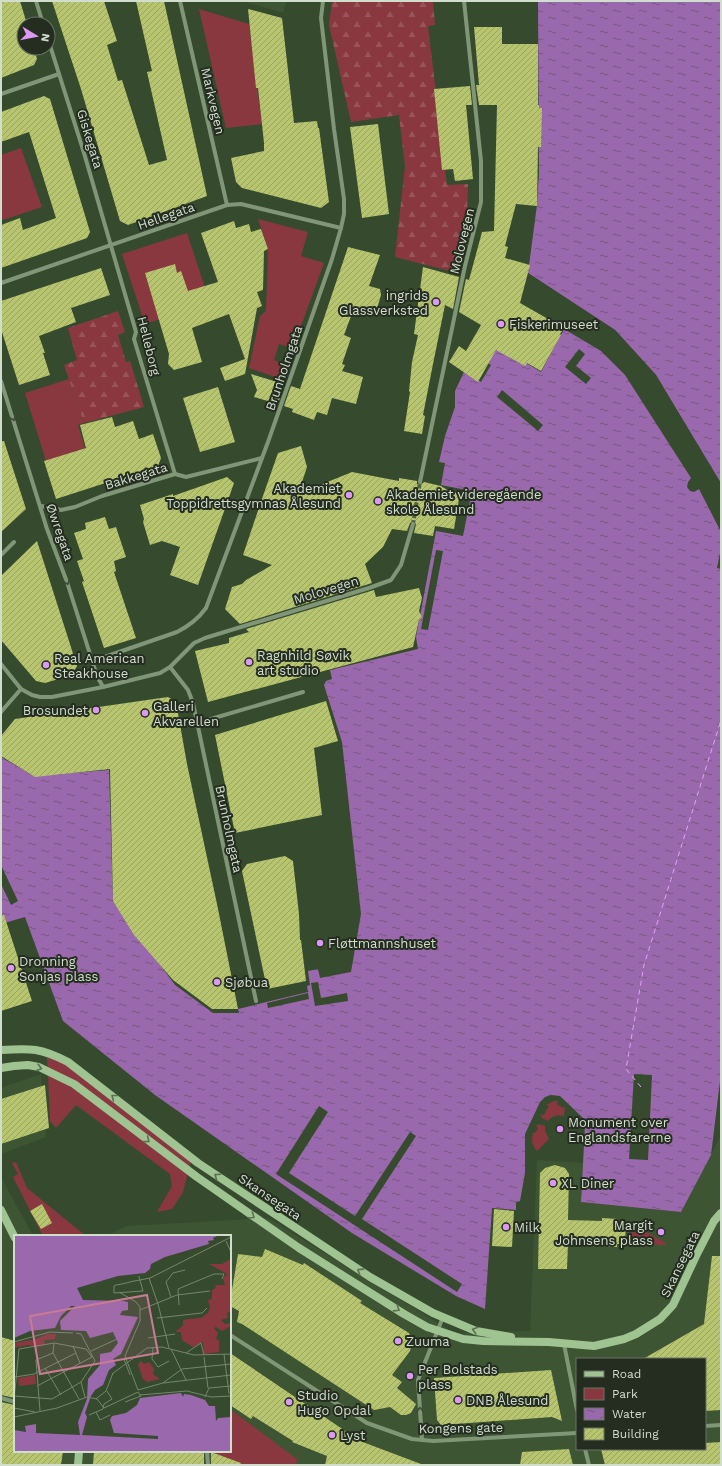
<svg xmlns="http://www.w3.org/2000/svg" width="722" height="1466" font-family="'Work Sans',sans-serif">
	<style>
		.built { fill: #3d5532; fill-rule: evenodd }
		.green { fill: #893840 }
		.forest { fill: url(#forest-firs) }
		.water { fill: url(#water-ripples) }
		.pier { fill: #364b2e }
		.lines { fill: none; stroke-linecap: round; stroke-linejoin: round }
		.ferry { stroke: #e5a2fd; stroke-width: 1; stroke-dasharray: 5 4; stroke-linecap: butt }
		.building { fill: url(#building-hatch) }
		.street-tunnel { stroke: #4d6146; stroke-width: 4; stroke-dasharray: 4 2; stroke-linecap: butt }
		.street { stroke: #809677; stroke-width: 4 }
		.secondary { stroke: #a0c392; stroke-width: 8 }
		.oneway { stroke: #404c3a }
		.oneway2 { stroke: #5c7053 }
		.poi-dot { fill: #dc99f4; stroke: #242d20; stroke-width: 1.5 }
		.labels { text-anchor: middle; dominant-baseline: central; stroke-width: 4; stroke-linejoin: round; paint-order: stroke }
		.street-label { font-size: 13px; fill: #d1decd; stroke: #242d20 }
		.poi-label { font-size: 13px; fill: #d1decd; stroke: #242d20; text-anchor: start }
		.inset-river { fill: none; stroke: #9a68ac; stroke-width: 2 }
		.inset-road { fill: none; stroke: #74866e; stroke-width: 1 }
		.view { fill: #ca7b94; fill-opacity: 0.15; stroke: #ca7b94; stroke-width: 2 }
		.inset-edge { fill: none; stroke: #d1decd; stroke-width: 2 }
	</style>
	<defs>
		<pattern id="forest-firs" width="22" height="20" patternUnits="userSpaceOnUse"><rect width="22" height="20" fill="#893840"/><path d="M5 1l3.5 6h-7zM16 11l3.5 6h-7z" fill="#99545a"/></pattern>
		<pattern id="water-ripples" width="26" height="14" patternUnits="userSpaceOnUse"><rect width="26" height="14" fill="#9a68ac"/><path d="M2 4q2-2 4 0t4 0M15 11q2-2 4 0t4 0" fill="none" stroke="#765980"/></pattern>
		<pattern id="building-hatch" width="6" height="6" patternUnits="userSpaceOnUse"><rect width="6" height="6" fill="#b7c56e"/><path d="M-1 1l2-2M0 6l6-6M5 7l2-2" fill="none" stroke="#99a462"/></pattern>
	</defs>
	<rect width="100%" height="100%" fill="#364b2e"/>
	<g class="built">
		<polygon points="243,1 286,1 283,13"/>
		<polygon points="41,1074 46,1137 1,1154 1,1088"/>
		<path d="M721,1135v330h-720v-288l32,59h-18v215h215v-215h-124l21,-10 141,-8 186,115 76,-2 7,-171 46,3 -2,39 100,10zM577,1359h128v90h-128z"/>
	</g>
	<g class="green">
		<polygon points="199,9 249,24 262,124 226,128"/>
		<polygon points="21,148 42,207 3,220 1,216 1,155"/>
		<polygon points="258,219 308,232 301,256 324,263 293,348 279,344 274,360 283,364 278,378 249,368 260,316 266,311 268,249"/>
		<polygon points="187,233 210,303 145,324 122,254"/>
		<polygon points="69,379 84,423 78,425 85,448 46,461 25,393"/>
		<polygon points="47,1055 68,1065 191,1161 183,1192 172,1209 157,1212 172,1186 170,1174 76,1105 56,1128 50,1121"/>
		<path d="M554,1101h4l-1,3 6,4 2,-2 -1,10c-7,-2 -12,0 -16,5l-6,-3 -1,-4 3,1 5,-9 -3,-1z"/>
		<path d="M539,1124l6,2v5l4,8 -12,12c-5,-6 -6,-11 -4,-18h2l3,-5 -2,-2z"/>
		<polygon points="16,1162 27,1188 86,1236 43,1236 13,1177 18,1174 12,1163"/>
		<polygon points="632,1224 666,1243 666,1245 632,1244"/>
		<polygon points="230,1409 297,1459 296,1465 216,1465 215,1451 230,1451"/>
	</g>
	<g class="forest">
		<polygon points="332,1 433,1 435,25 428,26 447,185 468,184 467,211 454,272 395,257 405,166 399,115 351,122 329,25"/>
		<polygon points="118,311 125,332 118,335 126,362 130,361 144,407 84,423 64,365 77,360 68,328"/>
	</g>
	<g class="water">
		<polygon points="538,1 721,1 721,483 656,375 615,330 528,273 537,205 539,173"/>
		<polygon points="564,329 601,351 625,375 691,478 688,482 687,487 690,491 694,492 699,489 721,532 721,548 717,568 721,569 721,1073 711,1155 681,1212 581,1202 585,1126 583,1118 560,1096 551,1095 545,1097 540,1102 525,1134 525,1173 520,1201 516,1202 516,1210 492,1208 485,1309 456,1296 352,1233 155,1095 63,1021 25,917 1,924 1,757 34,776 109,770 113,901 175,985 213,1013 239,1013 238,1009 308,992 307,986 310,985 308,971 318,969 320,978 351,972 361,914 342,742 324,685 326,681 332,679 330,670 418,649 416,637 436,531 463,536 472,491 441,485 445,463 439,462 445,436 455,407 455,391 464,372 481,382 491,365 484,361 493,343 541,372"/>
	</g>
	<g class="pier">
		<polygon points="528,273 615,330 656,375 721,485 654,377 613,332 528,275"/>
		<polygon points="579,349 585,354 576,366 591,378 586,384 565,367"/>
		<polygon points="502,390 543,425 538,431 497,397"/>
		<polygon points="436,550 443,551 428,630 421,629"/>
		<polygon points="1,865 18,901 11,905 1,884"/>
		<polygon points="318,982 321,998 347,993 348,1001 315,1006 311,983"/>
		<polygon points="308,993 309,999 268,1008 267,1003"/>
		<polygon points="634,1074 652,1075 648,1160 629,1159"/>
		<polygon points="319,1106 328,1112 289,1173 355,1216 410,1132 416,1136 362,1219 462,1284 457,1292 276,1174"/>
	</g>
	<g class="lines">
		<polyline class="ferry" points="641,1087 626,1069 644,965 721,720"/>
	</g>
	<g class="building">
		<polygon points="1,1 20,1 27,24 24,24 24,48 34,48 37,59 34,65 1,78"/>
		<polygon points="52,1 104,1 117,41 107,45 118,81 122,80 149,165 167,160 147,72 152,71 136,1 164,1 207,196 128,225 120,221 81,89"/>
		<polygon points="248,9 282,18 294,123 317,121 318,128 319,128 329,202 321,208 242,188 236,182 231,158 264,151 264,143 258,88 256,88"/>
		<polygon points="474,27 502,27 502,44 538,44 538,105 539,105 539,108 542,108 541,147 538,147 537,206 516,204 505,246 508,247 505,258 530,265 520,303 564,328 560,334 561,335 541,371 527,363 525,366 496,350 478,382 449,362 459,346 466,351 481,325 459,312 466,279 469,280 482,232 494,231 497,105 479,105 476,85 479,85"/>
		<polygon points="470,86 472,105 466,105 473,179 455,181 453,169 442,170 434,89"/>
		<polygon points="44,96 50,99 90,232 87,238 1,268 1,225 20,218 23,230 56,218 29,132 1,142 1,112"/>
		<polygon points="378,124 389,214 362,218 350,127"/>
		<polygon points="234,221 236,228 249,224 251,232 261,229 268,249 264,251 263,290 257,292 262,306 257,308 245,374 225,381 220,368 245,359 229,314 192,328 202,362 174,370 168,364 169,354 145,273 175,264 177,273 181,271 188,291 218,282 201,233"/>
		<polygon points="348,247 380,255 369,286 380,289 381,295 375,315 354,308 344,335 351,338 342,364 345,365 342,371 363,377 356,404 332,398 327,415 317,412 314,420 292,412 293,409 284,406 291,386 300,389"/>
		<polygon points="423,267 459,277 453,309 445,305 433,364 423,415 425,416 422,434 404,431 410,392 409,391 412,362 418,335 414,334"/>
		<polygon points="101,268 110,295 71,308 76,322 39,336 45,353 43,353 50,375 19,385 1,329 1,301"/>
		<polygon points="251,374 284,384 278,404 254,397 257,390"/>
		<polygon points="218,387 235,442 200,452 183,398"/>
		<polygon points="112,417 115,427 133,421 139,439 153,434 161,458 158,466 56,499 44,461 86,448 80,425"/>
		<polygon points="1,441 4,441 26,509 1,532"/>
		<polygon points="301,446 307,467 298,494 352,472 399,481 399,478 417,481 417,484 420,485 424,482 441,486 449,491 460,493 454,529 435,526 433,536 414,533 416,524 413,521 410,523 407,531 392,529 383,547 365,564 372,583 240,624 225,609 232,587 242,584 246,580 272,565 243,555 264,493 278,453"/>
		<polygon points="227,477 234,483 198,585 170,575 180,547 162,541 150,545 143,522 144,519 140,505 173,494 173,496"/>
		<polygon points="105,517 109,529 116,527 126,557 114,561 116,571 114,572 136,638 104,648 82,582 84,581 77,561 83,559 74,533 86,529 85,523"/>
		<polygon points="37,541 77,666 72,675 45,683 36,681 1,640 1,576"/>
		<polygon points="419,588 422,598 419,611 422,617 419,620 413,647 208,702 195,651 229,643 229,638 249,632 246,629 374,590 376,597"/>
		<polygon points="168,697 176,702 187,764 217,904 238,1009 212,1009 173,980 134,935 113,901 110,769 35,777 1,756 1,736 15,719"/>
		<polygon points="326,701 338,741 314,748 322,815 235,833 215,735"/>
		<polygon points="285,856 293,861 299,914 300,940 301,940 306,981 267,989 242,871 247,864"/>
		<polygon points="1,915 4,915 32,1001 1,1011"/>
		<polygon points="45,1085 49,1128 1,1144 1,1099"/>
		<polygon points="555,1165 565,1168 569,1174 568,1220 602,1221 602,1218 618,1219 618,1222 626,1222 625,1244 617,1244 617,1247 601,1246 601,1244 568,1243 567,1269 538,1269 540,1173 545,1168"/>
		<polygon points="42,1204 52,1223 41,1229 30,1211"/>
		<polygon points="494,1209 514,1211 512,1247 492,1246"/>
		<polygon points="265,1249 303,1265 304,1263 362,1301 360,1303 409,1333 412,1342 410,1351 392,1375 402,1382 397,1388 416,1404 411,1413 406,1415 401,1415 390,1407 374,1410 242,1324 237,1322 239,1311 230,1306 230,1302 238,1254 262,1257"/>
		<polygon points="712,1256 721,1256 721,1410 705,1411 705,1359 643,1359 704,1324"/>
		<polygon points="1,1337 15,1341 15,1398 1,1395"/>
		<polygon points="230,1353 360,1441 421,1464 421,1465 325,1465 327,1456 292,1442 293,1441 253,1416 251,1419 230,1405"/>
		<polygon points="551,1370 562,1421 552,1417 441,1425 437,1420 434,1378"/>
		<polygon points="1,1402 15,1405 15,1451 63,1451 61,1465 1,1465"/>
		<polygon points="721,1442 721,1465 605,1465 601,1449 705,1449 705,1443"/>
		<polygon points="569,1449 573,1465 520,1465 522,1452"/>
		<polygon points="94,1451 204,1451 204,1465 93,1465"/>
		<polygon points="211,1452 241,1463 241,1465 211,1465"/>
	</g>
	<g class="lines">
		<polyline class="street-tunnel" points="413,524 420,482"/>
		<g class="street">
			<polyline points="36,1 43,24"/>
			<polyline points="180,1 227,205"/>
			<polyline points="48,39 84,153 136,332 134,339 175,474"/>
			<polyline points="1,94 59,74"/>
			<polyline points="1,283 227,205 241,204 341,228"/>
			<polyline points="1,381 47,529 67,582 97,676 103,687"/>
			<polyline points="420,482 465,266 481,202 481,161 464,1"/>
			<polyline points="41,506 61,510 75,507 102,496 175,474 186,477 262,458"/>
			<polyline points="1,555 14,542"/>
			<path d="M93,661l84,-29c12,-6 21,-13 29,-24l62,-166 64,-183 9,-31 3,-14v-15l-10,-70 -11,-94 -2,-17 2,-17"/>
			<polyline points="1,664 21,689 32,695 40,697 52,697 103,687 160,673 170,667 194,643 205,638 369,588 391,580 401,565 413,524"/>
			<polyline points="170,667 188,690 193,703 256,1001"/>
			<polyline points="1,712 21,689"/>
			<polyline points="197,723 303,692"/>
			<polyline points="230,1335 367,1423 412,1439 433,1441 577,1433"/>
			<polyline points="564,1344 577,1410"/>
			<polyline points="1,1398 15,1402"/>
			<polyline points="705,1426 721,1425"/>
			<polyline points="422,1440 418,1380 443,1317"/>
			<polyline points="585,1449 589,1465"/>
			<polyline points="207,1451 208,1465"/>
		</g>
		<g class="secondary">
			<path d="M1,1050c30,-2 40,-2 67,12l130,101 172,114 63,36 43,18 35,6"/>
			<polyline points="1,1068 14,1066 28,1065 39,1067 74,1084 197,1177 299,1248 404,1314 427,1327 463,1339 483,1341 549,1342 594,1346 624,1339 636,1334 660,1319 673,1305 696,1256 714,1221 721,1213"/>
			<polyline points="1,1210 15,1238"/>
			<polyline points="78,1465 79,1451"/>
		</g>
	</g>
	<defs><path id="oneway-chevron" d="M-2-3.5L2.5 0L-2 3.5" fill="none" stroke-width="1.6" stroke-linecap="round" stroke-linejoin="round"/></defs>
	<g class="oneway">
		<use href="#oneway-chevron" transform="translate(13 418) rotate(73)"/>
		<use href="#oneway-chevron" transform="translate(67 582) rotate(71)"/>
		<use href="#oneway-chevron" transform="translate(420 1410) rotate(-93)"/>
	</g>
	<g class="oneway2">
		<use href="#oneway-chevron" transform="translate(39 1068) rotate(17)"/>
		<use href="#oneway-chevron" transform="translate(114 1097) rotate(-142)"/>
		<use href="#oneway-chevron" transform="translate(147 1140) rotate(37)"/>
		<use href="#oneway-chevron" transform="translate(217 1176) rotate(-146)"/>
		<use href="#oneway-chevron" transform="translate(252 1216) rotate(35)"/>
		<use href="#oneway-chevron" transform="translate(360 1271) rotate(-147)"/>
		<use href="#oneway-chevron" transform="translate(397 1309) rotate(32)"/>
		<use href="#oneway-chevron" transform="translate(475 1330) rotate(-162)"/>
	</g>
	<g class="poi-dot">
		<circle cx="436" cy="302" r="4"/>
		<circle cx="501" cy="324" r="4"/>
		<circle cx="349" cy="495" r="4"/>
		<circle cx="378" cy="501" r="4"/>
		<circle cx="249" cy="662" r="4"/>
		<circle cx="46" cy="665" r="4"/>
		<circle cx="96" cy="710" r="4"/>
		<circle cx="145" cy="713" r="4"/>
		<circle cx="320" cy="943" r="4"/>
		<circle cx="11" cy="968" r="4"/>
		<circle cx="217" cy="982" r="4"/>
		<circle cx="560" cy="1129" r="4"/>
		<circle cx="553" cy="1183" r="4"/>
		<circle cx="506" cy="1227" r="4"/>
		<circle cx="661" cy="1232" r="4"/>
		<circle cx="398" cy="1341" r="4"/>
		<circle cx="410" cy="1376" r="4"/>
		<circle cx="458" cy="1400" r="4"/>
		<circle cx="289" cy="1402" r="4"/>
		<circle cx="332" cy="1435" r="4"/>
	</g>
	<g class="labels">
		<g class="street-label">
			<text transform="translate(213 101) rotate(77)">Markvegen</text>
			<text transform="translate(90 139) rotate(73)">Giskegata</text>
			<text transform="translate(166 216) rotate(-19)">Hellegata</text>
			<text transform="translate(462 241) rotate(-76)">Molovegen</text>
			<text transform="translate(149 346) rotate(76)">Helleborg</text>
			<text transform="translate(284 368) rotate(-71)">Brunholmgata</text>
			<text transform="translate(136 476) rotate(-17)">Bakkegata</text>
			<text transform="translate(60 532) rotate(71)">Øwregata</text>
			<text transform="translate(326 590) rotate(-17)">Molovegen</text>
			<text transform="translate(229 829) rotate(78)">Brunholmgata</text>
			<text transform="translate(270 1197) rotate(34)">Skansegata</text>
			<text transform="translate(680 1264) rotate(-64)">Skansegata</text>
			<text transform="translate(461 1428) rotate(-1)">Kongens gate</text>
		</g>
		<g class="poi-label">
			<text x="428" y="295" text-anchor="end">ingrids<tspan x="428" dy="15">Glassverksted</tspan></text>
			<text x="509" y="324">Fiskerimuseet</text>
			<text x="341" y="488" text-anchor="end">Akademiet<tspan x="341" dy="15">Toppidrettsgymnas Ålesund</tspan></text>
			<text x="386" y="494">Akademiet videregående<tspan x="386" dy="15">skole Ålesund</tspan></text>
			<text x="257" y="655">Ragnhild Søvik<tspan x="257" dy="15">art studio</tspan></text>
			<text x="54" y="658">Real American<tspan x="54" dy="15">Steakhouse</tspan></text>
			<text x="153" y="706">Galleri<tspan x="153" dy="15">Akvarellen</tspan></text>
			<text x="88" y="710" text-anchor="end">Brosundet</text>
			<text x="328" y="943">Fløttmannshuset</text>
			<text x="19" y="961">Dronning<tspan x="19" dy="15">Sonjas plass</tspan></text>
			<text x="225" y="982">Sjøbua</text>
			<text x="568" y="1122">Monument over<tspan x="568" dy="15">Englandsfarerne</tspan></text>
			<text x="561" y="1183">XL Diner</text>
			<text x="653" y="1225" text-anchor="end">Margit<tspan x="653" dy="15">Johnsens plass</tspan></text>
			<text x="514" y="1227">Milk</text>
			<text x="406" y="1341">Zuuma</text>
			<text x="418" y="1369">Per Bolstads<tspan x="418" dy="15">plass</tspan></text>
			<text x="297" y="1395">Studio<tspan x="297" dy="15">Hugo Opdal</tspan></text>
			<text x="466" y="1400">DNB Ålesund</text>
			<text x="340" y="1435">Lyst</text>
		</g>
	</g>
	<g transform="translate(14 1235)">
		<rect width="217" height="217" fill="#364b2e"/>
		<path d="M217,24v52l-4,2 1,5 -7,2 4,4 6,-1v3l-9,5 -6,-4 -2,1 4,5 -2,6 -10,-4 -3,7 -10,5 -11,-7 -1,-8 -5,-1 7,-5v-6l18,-2 7,-5 2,-6 -2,-7 4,-1v-9l4,-2 -1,-3h10l-2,-7 4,-4 -18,-10h13zM34,99h8l-1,5 -11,1 1,4 -7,3 -11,-2 -13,3v-5l22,-4z" fill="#893840"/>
		<path d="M21,140l1,9 -17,2 -1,-8z" fill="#893840"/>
		<path d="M187,83l-3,9 8,8 13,5v12l-15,2 -1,-12 -10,5 -11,-7 -1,-8h-5l7,-6v-6zM127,126l3,3 5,-2 5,7 -1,5 7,5 -13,3 -4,-3 -5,-15z" fill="#893840"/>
		<path d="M0,0h205l-6,3 1,2 -6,1 1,3 -44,13 -14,7 -1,5 -5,4 -27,3 -41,12 6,12 40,1 5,1v8l-6,1 -2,4 18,2 -17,37 -8,5 3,6 -7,5 -6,15 -8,5 -4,6 -6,17 2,4 -5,18 76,4v-3l-44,-3 -4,-13 2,-4 14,-3 11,-8 3,-7 41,-5 2,4 1,-3 7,1 14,5 4,6h6l1,15 2,-3 13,-1v35h-217v-22l12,2 -1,-6 11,-2v9l44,2 -2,-13 9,-23 1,-20 12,-14v-11l11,-2 7,-9 -5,-11 -23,6 -4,-7 -25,-1 -1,-9 15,-15h-4l-10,10 -6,12 -25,3 -16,7z" fill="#9a68ac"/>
		<path class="inset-river" d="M20,0l23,55 24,15 27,4 10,-2M79,0l8,45M0,17l61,-1 13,8 13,22M0,22l19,12 23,20M108,181l42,13 28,23"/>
		<path class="inset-road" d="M212,6l5,11M125,41v1l1,3 3,11 -29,2v-7l2,-1 6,-1 12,-3 6,-1 10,-2 81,-41M135,43l9,26 11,44M105,57l17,10 4,5v14l-15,35 13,34 25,-7 68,-8M157,62l-5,-15 7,-9 12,-3M165,70l-1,-16 36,-15h10l-2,5M126,75l37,-15 33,-4M143,83l45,-5 5,-5M62,98l5,1 14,27 -14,21 4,15M134,103l27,-4M0,107l36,-10 23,1M40,108l-1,10 26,46M59,111l7,17M139,112l-1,12 6,8 11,-6M157,114l15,31M77,116l26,-12M172,118l15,-10 3,12M210,119l5,40M190,122l4,31M110,124l6,16M31,133l16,27M98,139l35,-26 15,-1 32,8 37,-1M1,142l19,-3 42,-21M149,148l19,-14 49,-5M23,151l55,-29M125,160l48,-4 24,6 20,-1M0,161l38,3 29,-17M191,162l4,-9 22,-2M82,164l10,-8 7,-18M0,165l5,-51 35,-6 32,6 6,8M111,167l16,-6M0,173l21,4M26,176l-4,-51 17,-7M82,177l4,8 10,-5M75,180l14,-6 1,-5 8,-5 -5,-8M0,182l43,-9 30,-11 10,2 7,9 34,-16 3,4"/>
		<path class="view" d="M133,60l11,58 -118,21 -10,-58z"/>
		<rect width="217" height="217" class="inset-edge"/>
	</g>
	<rect width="722" height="1466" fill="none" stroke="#d1decd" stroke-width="4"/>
	<rect x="576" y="1358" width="130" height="92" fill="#242d20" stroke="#697465"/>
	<rect x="584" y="1371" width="20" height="6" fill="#a0c392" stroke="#697465"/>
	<text x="612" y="1378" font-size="12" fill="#d1decd">Road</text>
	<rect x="584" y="1388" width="20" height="12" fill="#893840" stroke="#697465"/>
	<text x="612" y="1398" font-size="12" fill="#d1decd">Park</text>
	<rect x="584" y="1408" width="20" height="12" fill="url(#water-ripples)" stroke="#697465"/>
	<text x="612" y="1418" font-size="12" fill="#d1decd">Water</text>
	<rect x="584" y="1428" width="20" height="12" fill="url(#building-hatch)" stroke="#697465"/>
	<text x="612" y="1438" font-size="12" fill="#d1decd">Building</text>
	<g transform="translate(36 36) rotate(100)"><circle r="19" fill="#242d20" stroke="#697465"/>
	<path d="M0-3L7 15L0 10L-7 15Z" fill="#dc99f4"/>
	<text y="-6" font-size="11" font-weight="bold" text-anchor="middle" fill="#d1decd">N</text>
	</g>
</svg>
